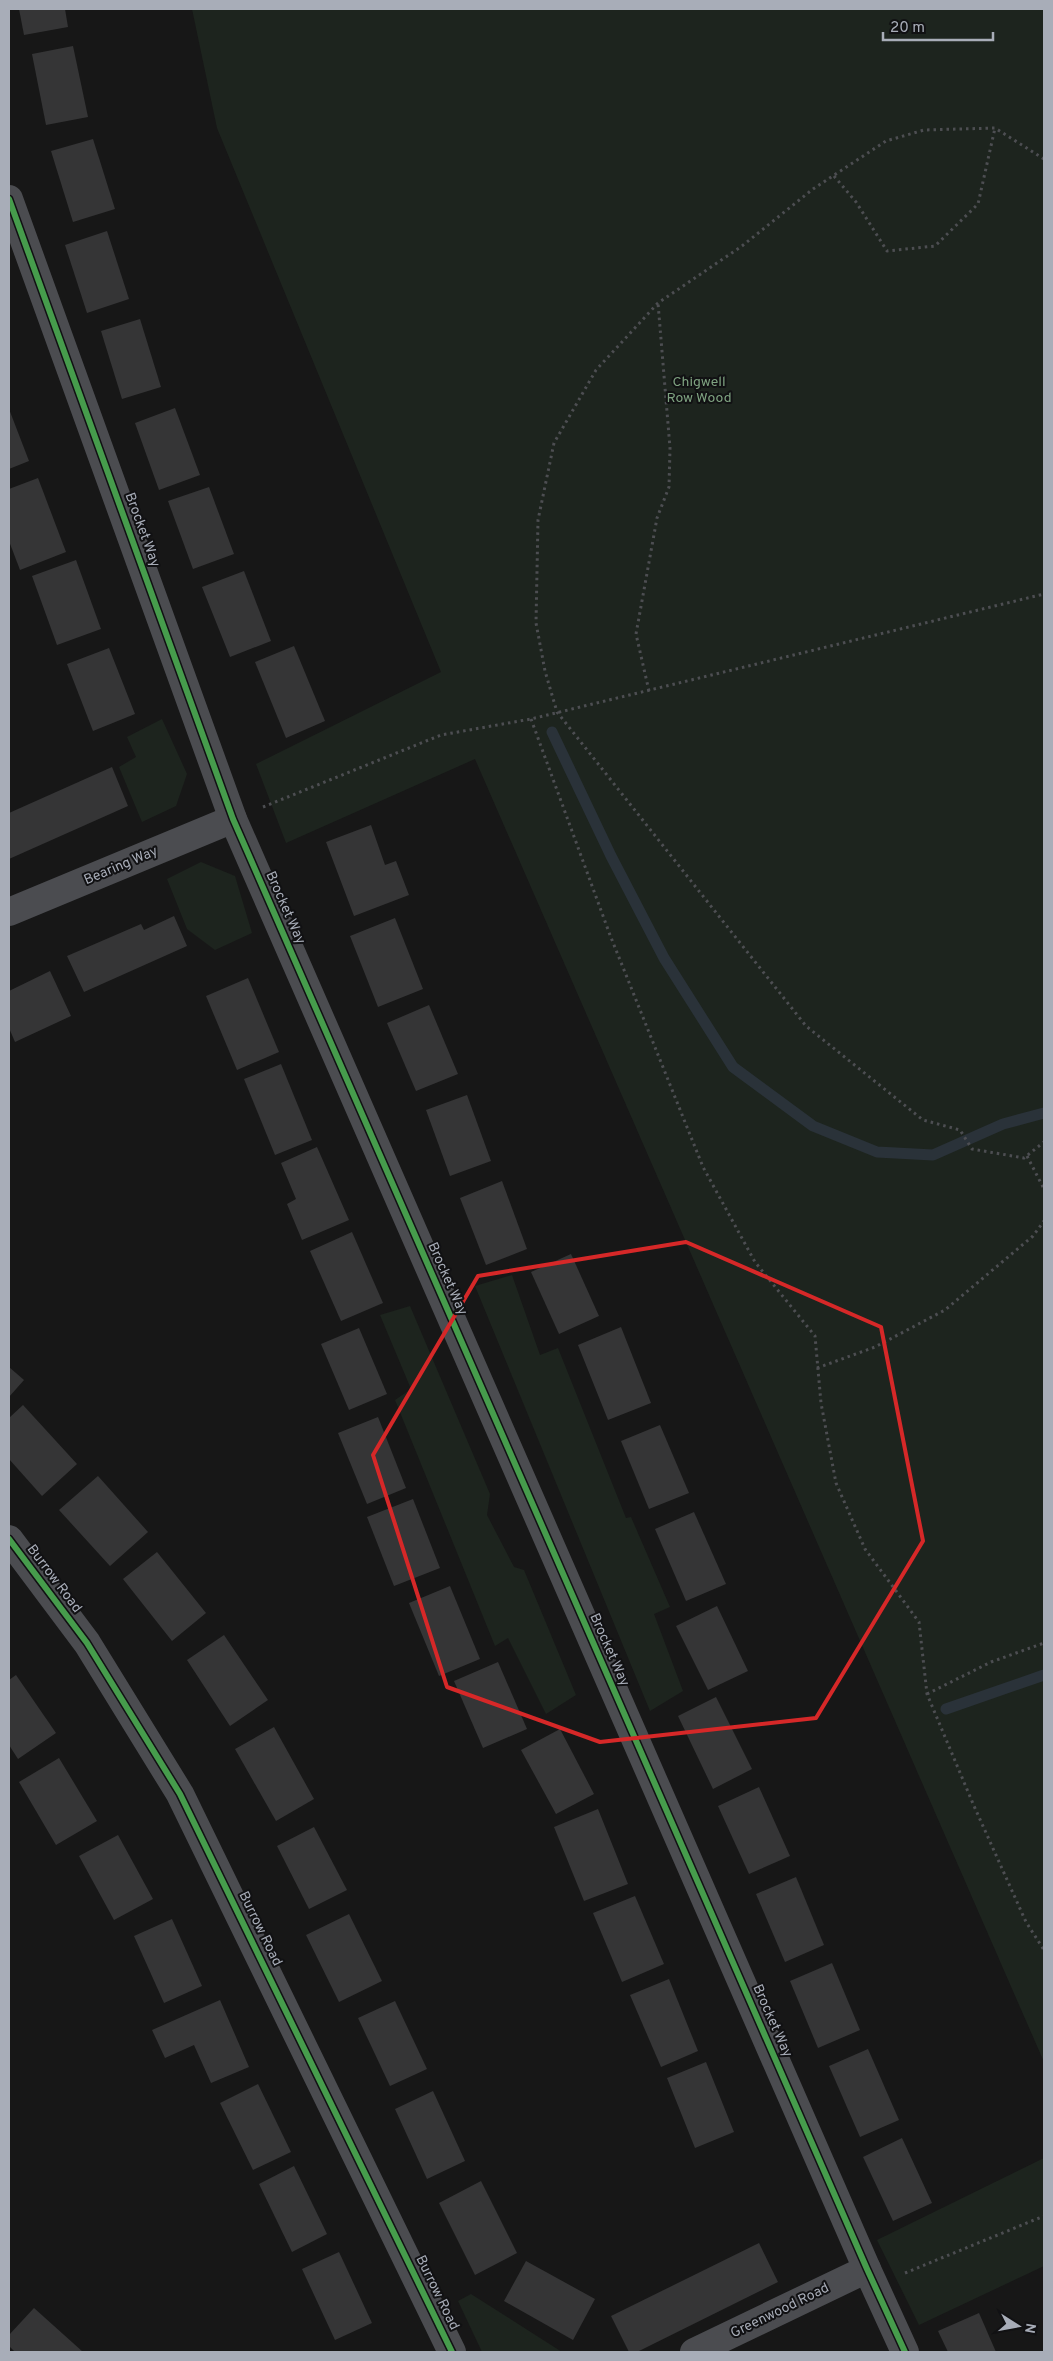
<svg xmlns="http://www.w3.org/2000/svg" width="1053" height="2361" font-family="Overpass,sans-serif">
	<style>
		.green { fill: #1d241e }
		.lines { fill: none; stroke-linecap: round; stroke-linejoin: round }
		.stream { stroke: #2a3239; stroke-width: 11 }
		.building { fill: #353536 }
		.path { stroke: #4d4e52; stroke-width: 3; stroke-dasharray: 2.5 4; stroke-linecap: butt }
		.minor { stroke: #4b4c50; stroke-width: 28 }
		.cycleway-casing { stroke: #111113; stroke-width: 9 }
		.cycleway { stroke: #469c4c; stroke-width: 6 }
		.marked { fill: none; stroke: #d62828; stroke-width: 4; stroke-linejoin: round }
		.labels { text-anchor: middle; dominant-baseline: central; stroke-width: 4; stroke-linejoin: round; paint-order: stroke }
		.park-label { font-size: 14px; fill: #7fa381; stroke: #111113 }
		.street-label { font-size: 14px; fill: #a8adb8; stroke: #111113 }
	</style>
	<rect width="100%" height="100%" fill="#171717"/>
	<g class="green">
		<polygon points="192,9 1044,9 1044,2062 475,759 286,843 256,764 441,672 217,128"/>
		<polygon points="162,719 187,774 176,806 142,822 119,767 136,757 127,737"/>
		<polygon points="201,862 235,876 252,933 215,950 187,929 167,879"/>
		<polygon points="512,1275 540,1355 558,1348 626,1518 631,1517 670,1607 654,1614 683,1691 650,1711 475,1286"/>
		<polygon points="410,1306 490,1494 487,1515 514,1567 524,1570 576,1695 546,1714 508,1638 495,1646 395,1400 411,1389 380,1315"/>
		<polygon points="1044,2158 1044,2266 919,2325 877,2240"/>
		<polygon points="471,2294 562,2352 482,2352 458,2301"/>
	</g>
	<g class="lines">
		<g class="stream">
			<polyline points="552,732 611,856 664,958 733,1067 813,1126 877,1152 933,1155 1003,1124 1044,1113"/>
			<polyline points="946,1709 1044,1675"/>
		</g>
	</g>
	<g class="building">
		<polygon points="19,9 65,9 68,27 24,35"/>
		<polygon points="73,46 88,117 46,125 32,54"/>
		<polygon points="93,139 115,209 73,222 51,151"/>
		<polygon points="107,231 129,299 87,313 65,245"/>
		<polygon points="140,319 161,387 122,399 101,331"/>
		<polygon points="175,408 200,475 159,490 135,423"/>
		<polygon points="9,409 29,461 9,469"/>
		<polygon points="38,478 66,552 20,570 9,541 9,489"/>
		<polygon points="209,487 234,554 193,569 168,501"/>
		<polygon points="76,560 101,629 57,645 32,576"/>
		<polygon points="244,571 271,641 230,657 202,587"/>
		<polygon points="294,646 325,721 286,738 255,662"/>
		<polygon points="109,648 135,714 93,731 67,664"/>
		<polygon points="112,767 128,806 9,859 9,813"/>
		<polygon points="371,825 385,865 396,861 409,895 354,916 326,842"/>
		<polygon points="174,916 187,946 84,992 67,956 141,924 144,930"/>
		<polygon points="395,918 423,989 378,1007 350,936"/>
		<polygon points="50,971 71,1016 15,1042 9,1028 9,991"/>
		<polygon points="248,978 279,1052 237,1070 206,996"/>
		<polygon points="429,1005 458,1074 416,1091 387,1023"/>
		<polygon points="281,1064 312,1140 275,1155 244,1079"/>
		<polygon points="467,1095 491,1161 450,1176 426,1110"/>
		<polygon points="317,1147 349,1220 302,1240 287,1204 296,1199 281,1163"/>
		<polygon points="502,1181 527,1249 486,1265 460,1198"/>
		<polygon points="352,1232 383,1303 341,1321 310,1251"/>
		<polygon points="571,1254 599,1316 559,1334 531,1272"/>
		<polygon points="621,1327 651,1403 608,1420 578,1345"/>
		<polygon points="359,1328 387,1394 349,1410 321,1344"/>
		<polygon points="9,1367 24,1380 9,1397"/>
		<polygon points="23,1405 77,1464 42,1496 9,1459 9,1418"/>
		<polygon points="378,1417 406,1488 367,1504 338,1433"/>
		<polygon points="660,1425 689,1493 649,1509 621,1441"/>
		<polygon points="98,1476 148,1532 110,1566 59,1510"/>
		<polygon points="413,1499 440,1568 394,1586 367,1517"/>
		<polygon points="694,1512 726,1584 686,1601 655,1529"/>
		<polygon points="157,1552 206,1613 172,1641 123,1579"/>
		<polygon points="450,1586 480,1659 439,1676 409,1603"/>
		<polygon points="717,1606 748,1671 708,1690 676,1626"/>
		<polygon points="224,1635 268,1700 230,1726 187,1660"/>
		<polygon points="498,1662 527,1729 483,1748 454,1681"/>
		<polygon points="16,1675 56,1733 18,1759 9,1745 9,1680"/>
		<polygon points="716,1697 752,1769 713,1789 678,1716"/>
		<polygon points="274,1727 314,1799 276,1821 235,1749"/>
		<polygon points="560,1729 594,1794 556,1814 521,1750"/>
		<polygon points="59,1758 97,1821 56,1845 19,1782"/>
		<polygon points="759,1787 790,1856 749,1874 718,1806"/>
		<polygon points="598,1809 628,1884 584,1901 554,1827"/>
		<polygon points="314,1827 347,1890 309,1909 277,1846"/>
		<polygon points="118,1835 153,1899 114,1920 79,1856"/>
		<polygon points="796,1877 824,1945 785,1962 756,1894"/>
		<polygon points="635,1896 664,1964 622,1982 593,1913"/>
		<polygon points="349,1914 382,1981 339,2002 306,1935"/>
		<polygon points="172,1919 202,1986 164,2003 134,1936"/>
		<polygon points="832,1963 860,2030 818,2048 790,1981"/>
		<polygon points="669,1979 698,2051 661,2067 630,1995"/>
		<polygon points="220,2000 249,2067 211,2083 194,2045 165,2058 152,2030"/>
		<polygon points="395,2001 427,2069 390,2086 358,2018"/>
		<polygon points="868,2049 899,2120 860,2137 829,2066"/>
		<polygon points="706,2062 734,2132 695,2148 667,2078"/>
		<polygon points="258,2084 291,2152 253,2170 220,2103"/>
		<polygon points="433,2091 465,2161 427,2179 395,2109"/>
		<polygon points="902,2138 932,2203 893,2221 863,2157"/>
		<polygon points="294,2166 327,2234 292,2252 259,2184"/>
		<polygon points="481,2181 517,2253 475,2275 439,2203"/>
		<polygon points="759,2243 778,2282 637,2352 629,2352 611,2316"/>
		<polygon points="339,2252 372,2323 335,2340 302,2269"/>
		<polygon points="526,2261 595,2299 573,2340 504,2301"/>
		<polygon points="34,2308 83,2352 15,2352 9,2346 9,2335"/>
		<polygon points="979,2313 996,2352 948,2352 938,2331"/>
	</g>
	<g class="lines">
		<g class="path">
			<polyline points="1044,159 995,128 924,130 886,141 813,189 742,246 658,303 596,370 554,443 538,520 536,623 545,671 557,712 806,1026 923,1120 960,1130 972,1149 1024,1158 1044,1142"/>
			<polyline points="834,176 856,202 887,251 935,246 978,204 995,128"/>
			<polyline points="649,691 636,634 657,518 669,487 670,448 658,303"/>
			<polyline points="531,719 610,935 703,1167 755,1262 815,1336 821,1403 836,1483 865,1549 919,1622 927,1694 974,1806 1026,1922 1044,1950"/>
			<polyline points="263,807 441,735 531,719 1044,594"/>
			<polyline points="1027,1156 1044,1189"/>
			<polyline points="817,1368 875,1347 945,1310 1033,1236 1044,1221"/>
			<polyline points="927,1694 991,1662 1044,1643"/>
			<polyline points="905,2273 1044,2216"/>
		</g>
		<g class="minor">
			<polyline points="9,199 233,819 867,2269 905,2352"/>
			<polyline points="9,912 233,819"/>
			<polyline points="9,1539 87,1643 180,1794 452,2352"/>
			<polyline points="694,2352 867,2269"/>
		</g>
		<g class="cycleway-casing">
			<g id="cycleway">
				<polyline points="9,199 233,819 867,2269 905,2352"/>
				<polyline points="9,1539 87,1643 180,1794 452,2352"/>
			</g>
		</g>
		<use href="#cycleway" class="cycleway"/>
	</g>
	<path class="marked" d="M686,1242l195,85 42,214 -107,177 -216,24 -153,-55 -74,-232 105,-179z"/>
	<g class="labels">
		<g class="park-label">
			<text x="699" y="382">Chigwell<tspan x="699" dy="16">Row Wood</tspan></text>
		</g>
		<g class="street-label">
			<text transform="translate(142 530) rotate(70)">Brocket Way</text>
			<text transform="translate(121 866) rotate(-23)">Bearing Way</text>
			<text transform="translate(285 908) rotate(66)">Brocket Way</text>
			<text transform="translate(447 1279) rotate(66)">Brocket Way</text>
			<text transform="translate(54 1579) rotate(53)">Burrow Road</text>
			<text transform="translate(609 1650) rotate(66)">Brocket Way</text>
			<text transform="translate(260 1929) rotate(64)">Burrow Road</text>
			<text transform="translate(772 2021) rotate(66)">Brocket Way</text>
			<text transform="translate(437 2293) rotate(64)">Burrow Road</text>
			<text transform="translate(780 2311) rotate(-26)">Greenwood Road</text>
		</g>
	</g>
	<rect width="1053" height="2361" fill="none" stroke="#a8adb8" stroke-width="20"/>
	<g transform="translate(1018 2326) rotate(101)" stroke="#111113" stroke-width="4" paint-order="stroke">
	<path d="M0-4L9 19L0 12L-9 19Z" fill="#a8adb8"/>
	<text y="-8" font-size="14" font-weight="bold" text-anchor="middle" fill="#a8adb8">N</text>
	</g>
	<path d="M883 32v8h110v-8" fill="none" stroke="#a8adb8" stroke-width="2.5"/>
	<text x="890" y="32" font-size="15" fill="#a8adb8" stroke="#111113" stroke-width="4" paint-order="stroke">20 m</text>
</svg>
